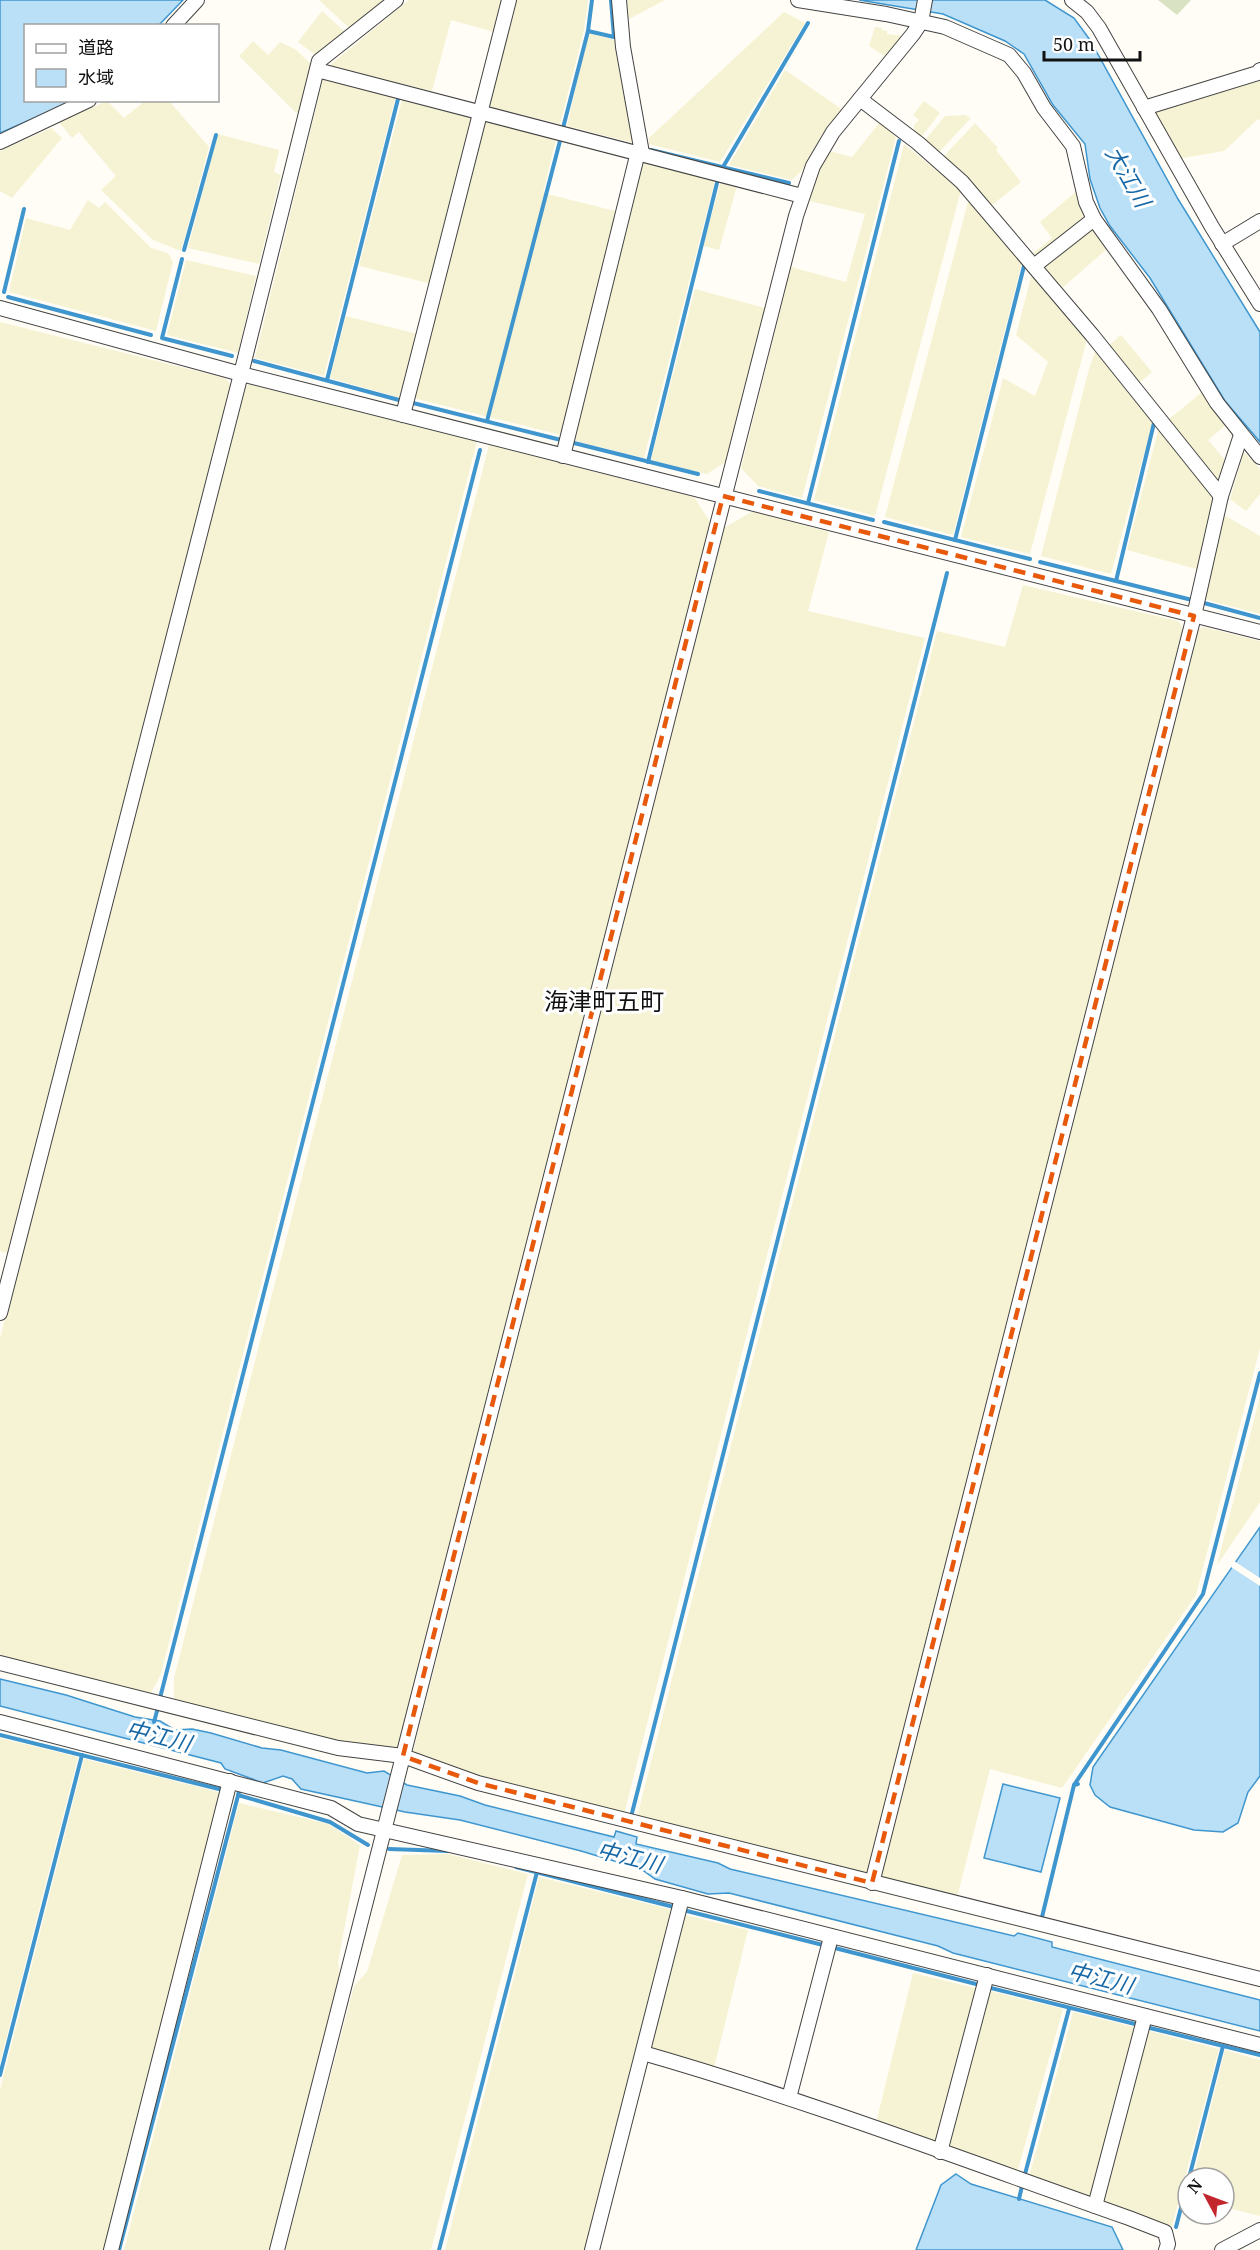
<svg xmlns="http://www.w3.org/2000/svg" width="1260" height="2250" font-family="'Noto Serif','Noto Sans JP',serif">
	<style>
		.farmland { fill: #f6f3d4 }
		.cemetery { fill: #d9e3c4 }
		.water { fill: #b9e0f7; stroke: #3f96cf; stroke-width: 1.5 }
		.pier { fill: #fffdf5 }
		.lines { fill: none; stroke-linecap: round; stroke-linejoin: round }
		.stream { stroke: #3f96cf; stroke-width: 4 }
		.minor-casing { stroke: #444; stroke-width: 16 }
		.minor { stroke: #fff; stroke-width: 14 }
		.marked { fill: none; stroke: #e8590c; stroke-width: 4.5; stroke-dasharray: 12 8; stroke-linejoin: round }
		.labels { text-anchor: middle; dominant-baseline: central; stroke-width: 6; stroke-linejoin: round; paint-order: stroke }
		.water-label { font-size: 22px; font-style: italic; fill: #1768a6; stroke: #fff }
		.quarter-label { font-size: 24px; fill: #111; stroke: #fff }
	</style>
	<rect width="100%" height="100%" fill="#fffdf5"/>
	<g class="farmland">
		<polygon points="319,0 387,0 351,28 348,27"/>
		<polygon points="409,0 506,0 498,33 451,20 432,91 329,66"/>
		<polygon points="515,0 588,0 584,30 560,124 487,106"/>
		<polygon points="627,0 665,0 629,19"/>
		<polygon points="322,11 344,31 343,35 317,56 298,42"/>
		<polygon points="784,12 805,23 720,162 649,144 649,138"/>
		<polygon points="875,27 882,28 882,30 887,31 887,34 903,36 886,57 869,46"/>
		<polygon points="588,33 615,40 634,143 567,126"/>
		<polygon points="253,41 268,55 280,42 295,49 313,66 299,113 295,112 239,56"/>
		<polygon points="785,70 843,110 822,134 803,169 792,180 729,165"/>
		<polygon points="324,75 396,95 324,376 255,358"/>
		<polygon points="1260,76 1260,120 1258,119 1224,151 1177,159 1151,113 1153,109"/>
		<polygon points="403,96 476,115 432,284 359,266"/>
		<polygon points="107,101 124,118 145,101 169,101 209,147 181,251 153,240 101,190 116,176 79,132 72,138 59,122"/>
		<polygon points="924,101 940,113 922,136 917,137 914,134 914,125 919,120 913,115"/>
		<polygon points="965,115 971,118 939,152 936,153 925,144 925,140 945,116"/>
		<polygon points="484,118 557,135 543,193 619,212 561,435 413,398"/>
		<polygon points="880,122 896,137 802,498 758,486 741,468 791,267 846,282 865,214 809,201 818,170 829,151 852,157"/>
		<polygon points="975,123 998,148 996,150 1021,182 992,205 943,157"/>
		<polygon points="51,128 62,138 12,198 0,191 0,151"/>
		<polygon points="218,134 279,150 274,172 281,175 259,264 188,248"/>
		<polygon points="904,144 961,190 875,516 814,500"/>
		<polygon points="641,160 715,180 644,458 572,440"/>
		<polygon points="721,181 737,186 719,250 703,246"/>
		<polygon points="1078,190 1089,217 1036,260 1032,254 1052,238 1040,222"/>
		<polygon points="969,198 1022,262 953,535 885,517"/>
		<polygon points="88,200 99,208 105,202 151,248 168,253 173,262 156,331 9,292 26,218 70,230"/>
		<polygon points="1093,227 1108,248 1061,289 1043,265"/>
		<polygon points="186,260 256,276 238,353 167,335"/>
		<polygon points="1032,273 1087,339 1030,554 961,537 1003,378 1035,396 1048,362 1016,335"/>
		<polygon points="695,289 765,308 727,461 707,474 651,460"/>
		<polygon points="346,316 418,334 401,398 330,378"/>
		<polygon points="0,322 225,378 233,388 12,1250 6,1253 0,1251"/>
		<polygon points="1121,335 1152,372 1139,383 1108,346"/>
		<polygon points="1095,352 1153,421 1111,574 1041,556 1089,369"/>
		<polygon points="251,383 477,441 161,1674 149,1697 0,1658 0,1338 242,389"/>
		<polygon points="1202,392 1227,424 1208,440 1229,465 1221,485 1168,420"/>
		<polygon points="1159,427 1217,500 1200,570 1127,550"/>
		<polygon points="489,445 694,497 712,525 398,1751 338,1745 174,1703 174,1678"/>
		<polygon points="1244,452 1260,469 1260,494 1246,511 1230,499"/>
		<polygon points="753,511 829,532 808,611 925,638 623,1818 502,1788 416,1757 413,1752 724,528"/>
		<polygon points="1224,515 1260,536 1260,614 1203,599"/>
		<polygon points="1023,585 1178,621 1185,632 871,1873 865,1878 636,1821 937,631 1005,647"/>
		<polygon points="1203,627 1260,641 1260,1348 1196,1595 1062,1788 990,1769 956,1901 878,1877 1195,632"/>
		<polygon points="1260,1396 1260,1502 1217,1565"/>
		<polygon points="0,1738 78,1757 0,2063"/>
		<polygon points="84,1759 223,1793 107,2250 0,2250 0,2090"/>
		<polygon points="239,1803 328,1824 360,1845 338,1962 340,1975 270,2250 124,2250"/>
		<polygon points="448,1854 528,1874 431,2250 285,2250 354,1986 367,1972 402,1855"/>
		<polygon points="539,1877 673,1910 587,2250 445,2250"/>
		<polygon points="681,1914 748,1930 714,2068 656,2054 648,2047"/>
		<polygon points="913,1973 979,1989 937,2144 876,2123"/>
		<polygon points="986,1990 1063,2009 1017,2173 952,2150 948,2143"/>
		<polygon points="1073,2012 1138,2028 1096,2194 1089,2199 1029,2177"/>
		<polygon points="1145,2030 1219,2049 1171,2230 1107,2205 1103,2197"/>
		<polygon points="1225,2050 1260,2060 1260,2216 1224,2207 1224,2178 1193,2178"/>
	</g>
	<polygon class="cemetery" points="1158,0 1191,0 1177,15"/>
	<g class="water">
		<polygon points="0,0 183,0 159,25 26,26 26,100 73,101 0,133"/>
		<polygon points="859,0 1045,0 1074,18 1090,40 1178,199 1260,332 1260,442 1225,401 1150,278 1110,226 1100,208 1090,179 1085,144 1053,105 1024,54 1005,41 943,14"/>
		<polygon points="1260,1527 1260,1776 1248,1792 1238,1823 1223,1832 1194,1830 1110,1807 1095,1795 1090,1785 1093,1767"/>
		<polygon points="0,1679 66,1695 135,1717 160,1721 175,1730 192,1729 211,1733 262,1748 281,1750 367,1773 384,1771 407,1785 460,1796 485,1805 614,1837 616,1831 637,1837 636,1844 718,1863 730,1869 1014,1936 1018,1933 1052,1942 1052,1947 1260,2000 1260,2031 953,1953 938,1946 729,1893 708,1894 655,1879 641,1869 581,1851 460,1820 405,1812 301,1789 292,1779 283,1776 263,1783 225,1769 221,1763 0,1706"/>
		<polygon points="1003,1784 1060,1798 1041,1872 984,1858"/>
		<polygon points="956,2174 971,2184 1112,2227 1123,2250 916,2250 941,2185"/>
	</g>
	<polygon class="pier" points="1234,1561 1260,1578 1260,1586 1231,1567"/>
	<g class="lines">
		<g class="stream">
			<polyline points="588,31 614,37 611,0"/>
			<polyline points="563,128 588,31 592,0"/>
			<polyline points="651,150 789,183"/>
			<polyline points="723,167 808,23"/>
			<polyline points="184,250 216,135"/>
			<polyline points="182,259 162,338 232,356"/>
			<polyline points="4,292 24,209"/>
			<polyline points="8,297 151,335"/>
			<polyline points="254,361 399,400"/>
			<polyline points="327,380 399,95"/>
			<polyline points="413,403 561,440"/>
			<polyline points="487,421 561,137"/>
			<polyline points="570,442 698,474"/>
			<polyline points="648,462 717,183"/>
			<polyline points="759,491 873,520"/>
			<polyline points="808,503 899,141"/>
			<polyline points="884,522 1030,559"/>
			<polyline points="955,540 1024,266"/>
			<polyline points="1040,562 1192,600"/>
			<polyline points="1116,581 1154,423"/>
			<polyline points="1204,603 1260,618"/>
			<polyline points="160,1698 480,450"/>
			<polyline points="154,1722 157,1711"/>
			<polyline points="0,1735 223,1790"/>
			<polyline points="1074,1785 1203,1594 1260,1373"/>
			<polyline points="238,1795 330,1822 368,1845"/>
			<polyline points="631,1817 947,573"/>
			<polyline points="389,1849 448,1851"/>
			<polyline points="516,1867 674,1907"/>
			<polyline points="683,1910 823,1945"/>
			<polyline points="1042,1917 1074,1785 1078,1784"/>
			<polyline points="831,1947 980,1985"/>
			<polyline points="987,1987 1139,2025"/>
			<polyline points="1146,2027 1260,2055"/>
			<polyline points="0,2075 82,1755"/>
			<polyline points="1025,2174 1069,2009"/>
			<polyline points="1189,2178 1223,2046"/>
			<polyline points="1019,2199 1022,2186"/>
			<polyline points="1176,2227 1188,2181"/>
			<polyline points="119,2250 240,1788"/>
			<polyline points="439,2250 537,1872"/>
		</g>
		<g class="minor-casing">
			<g id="minor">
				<polyline points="619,0 623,47 642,153"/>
				<polyline points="798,0 886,14 945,27 1009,55 1024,73 1044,108 1073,146 1086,202 1094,219 1159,309 1217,403 1260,457"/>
				<polyline points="1072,0 1087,12 1099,28 1212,227 1260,304"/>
				<polyline points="173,26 197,0"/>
				<polyline points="317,70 802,196"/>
				<polyline points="860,99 918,143 962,182 1092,335 1221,496"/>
				<polyline points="1144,108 1258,73 1260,70"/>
				<polyline points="0,142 89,100"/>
				<polyline points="1222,244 1260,221"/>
				<polyline points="1034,266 1094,219"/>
				<polyline points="0,308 241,374 1260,632"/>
				<polyline points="403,415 509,0"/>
				<polyline points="563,456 638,152"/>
				<polyline points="0,1313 241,374 319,61 396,0"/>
				<polyline points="0,1663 338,1748 403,1756 478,1783 1260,1979"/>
				<polyline points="0,1722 331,1808 358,1824 682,1898 1260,2045"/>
				<polyline points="872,1883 1194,616 1221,496 1241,435"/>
				<path d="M643,2053c164,47 324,108 486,165l36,14 3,12 -2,6"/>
				<polyline points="789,2098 831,1937"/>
				<polyline points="940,2152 987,1975"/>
				<polyline points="1095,2206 1145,2016"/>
				<polyline points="111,2250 230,1781"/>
				<polyline points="277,2250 796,216 813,166 833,132 913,34 921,22 925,0"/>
				<polyline points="592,2250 682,1898"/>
				<polyline points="1222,2250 1260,2230"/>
			</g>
		</g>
		<use href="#minor" class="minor"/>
	</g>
	<path class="marked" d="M723,496l471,120 -322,1267 -394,-100 -75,-27z"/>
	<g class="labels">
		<g class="water-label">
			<text transform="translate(1129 176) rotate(60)">大江川</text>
			<text transform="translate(159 1735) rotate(14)">中江川</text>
			<text transform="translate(630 1856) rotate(14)">中江川</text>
			<text transform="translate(1101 1977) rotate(14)">中江川</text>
		</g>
		<g class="quarter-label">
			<text x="604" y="1000">海津町五町</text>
		</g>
	</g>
	<rect x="24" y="24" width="195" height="78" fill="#ffffff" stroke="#a0a0a0" stroke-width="1.5"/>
	<rect x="36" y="44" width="30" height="9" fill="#ffffff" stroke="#a0a0a0" stroke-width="1.5"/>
	<text x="78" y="54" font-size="18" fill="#111111">道路</text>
	<rect x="36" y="69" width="30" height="18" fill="#b9e0f7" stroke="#a0a0a0" stroke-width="1.5"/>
	<text x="78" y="84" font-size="18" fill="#111111">水域</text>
	<g transform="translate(1206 2196) rotate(311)"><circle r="28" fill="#ffffff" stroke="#a0a0a0" stroke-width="1.5"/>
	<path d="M0-4.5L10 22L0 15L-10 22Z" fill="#c4262e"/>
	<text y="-9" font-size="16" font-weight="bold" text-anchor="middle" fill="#111111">N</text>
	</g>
	<path d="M1044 51v9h96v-9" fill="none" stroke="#111111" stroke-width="3"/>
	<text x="1053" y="51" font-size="18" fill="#111111" stroke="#ffffff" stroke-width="4.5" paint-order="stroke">50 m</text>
</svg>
